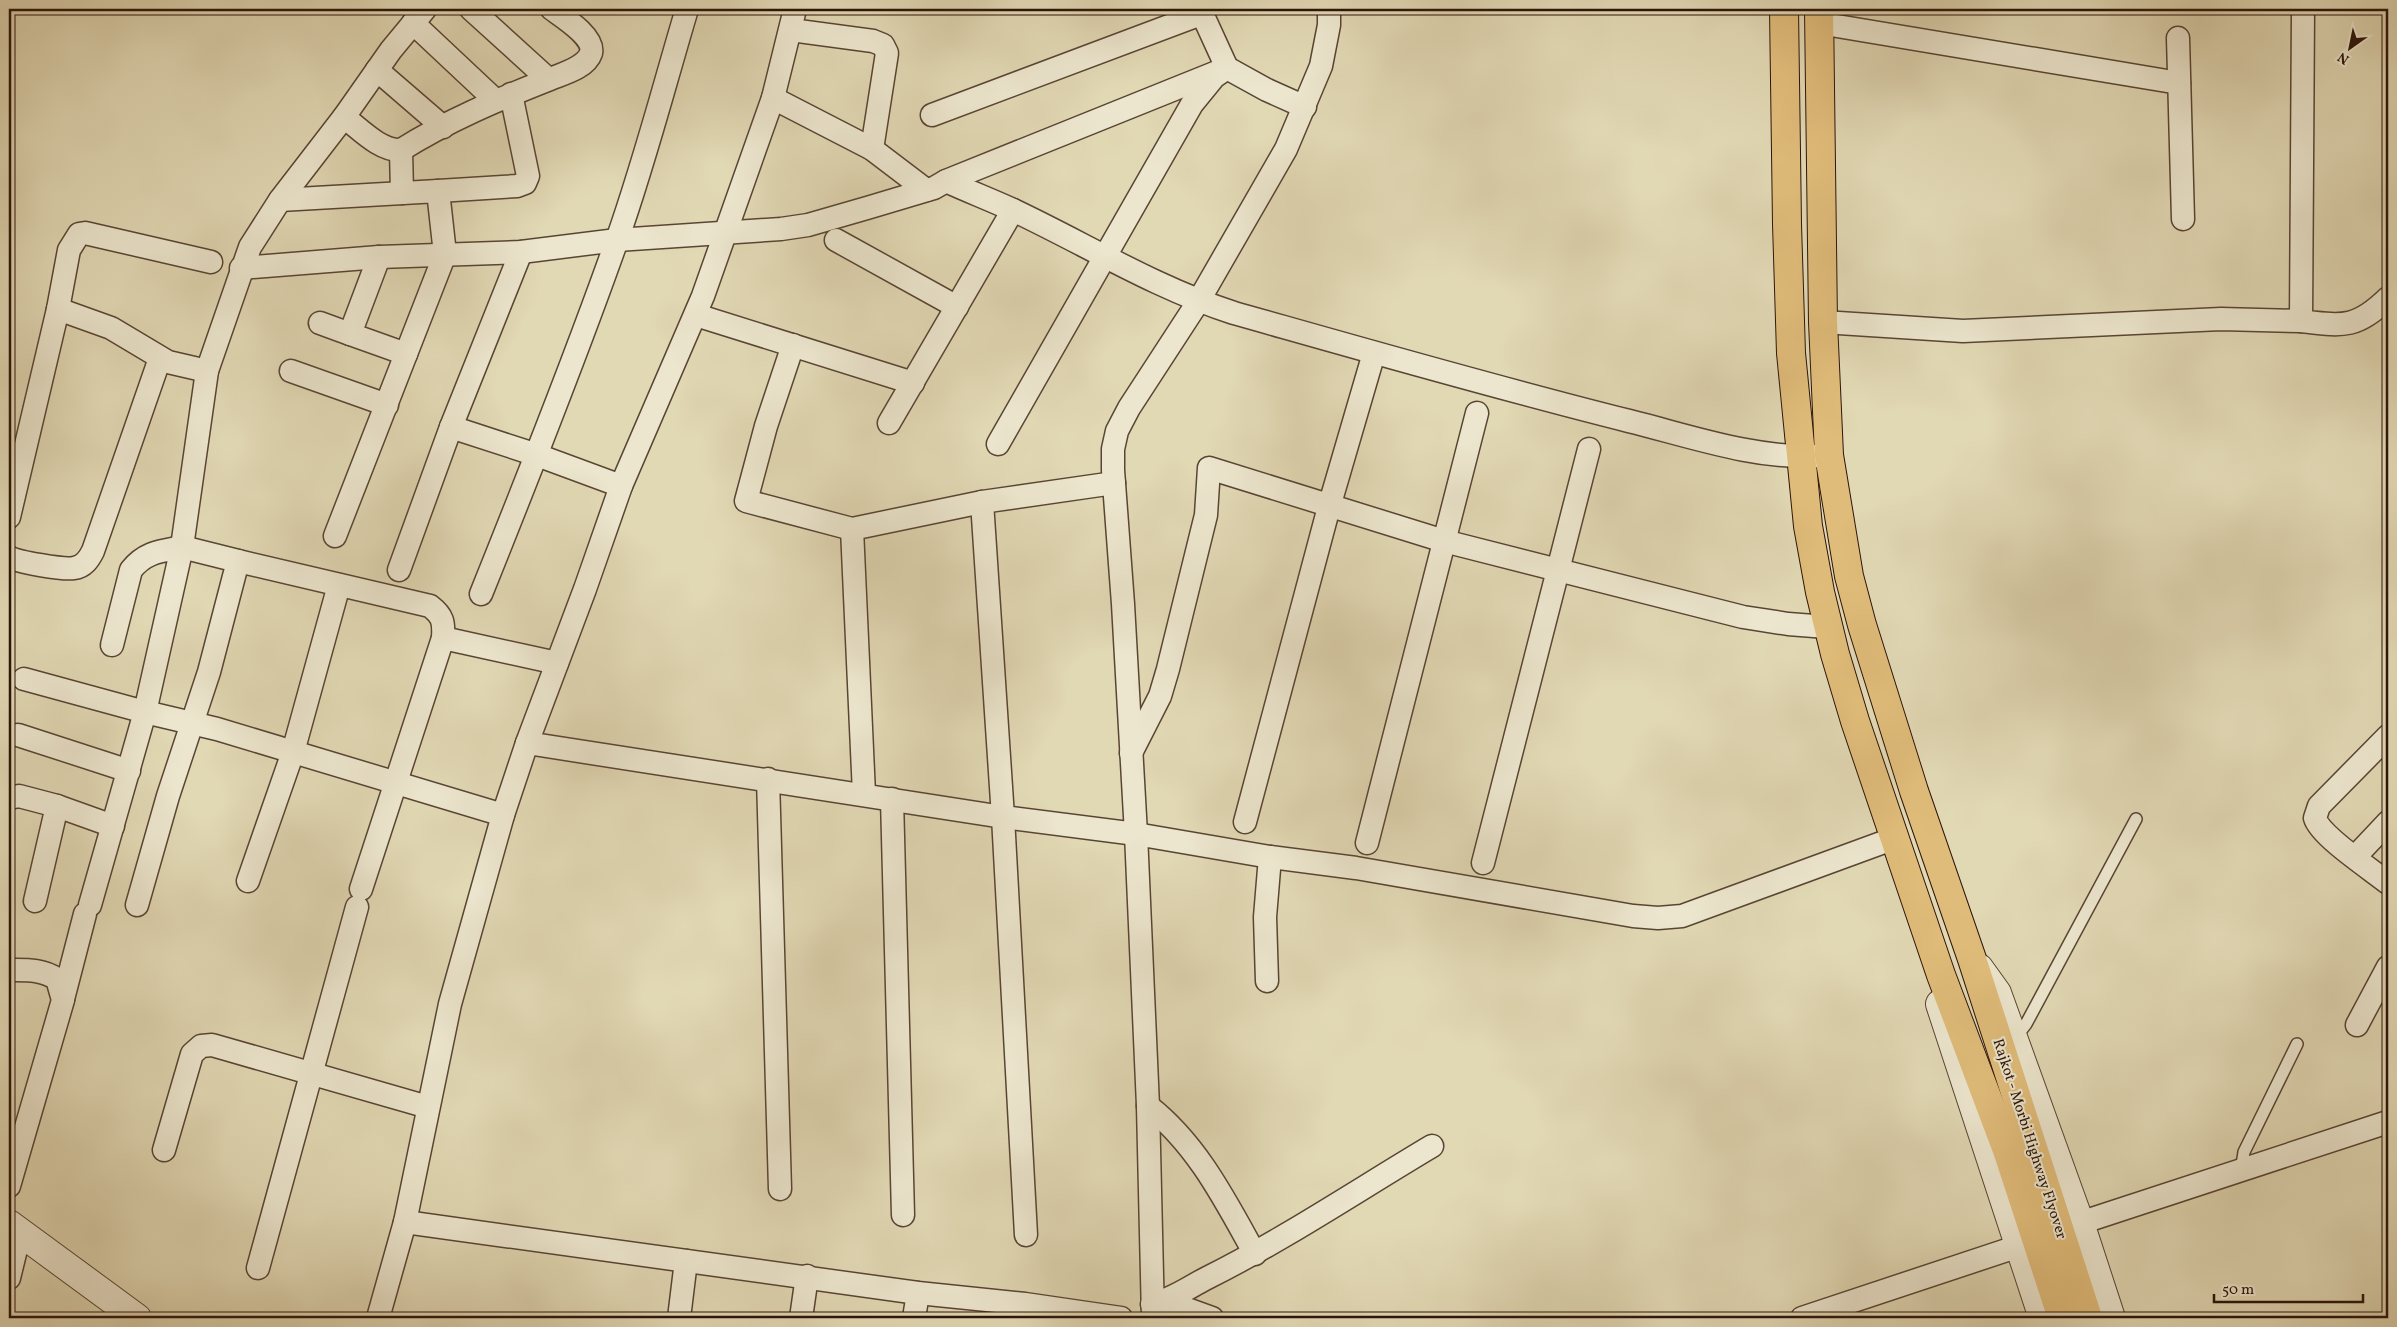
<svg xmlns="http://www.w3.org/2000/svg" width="2397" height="1327" font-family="Vollkorn,serif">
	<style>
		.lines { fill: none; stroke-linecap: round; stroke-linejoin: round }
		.service-casing { stroke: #594534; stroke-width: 14 }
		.minor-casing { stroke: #594534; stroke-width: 25 }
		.tertiary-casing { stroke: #594534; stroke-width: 30 }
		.primary-casing { stroke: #2c140a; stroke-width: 30 }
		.service { stroke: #ece6ce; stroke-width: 11 }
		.minor { stroke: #ece6ce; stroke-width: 22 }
		.tertiary { stroke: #ece6ce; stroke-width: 28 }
		.primary { stroke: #e0bc7a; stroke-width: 28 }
		.labels { text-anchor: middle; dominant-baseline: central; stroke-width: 4; stroke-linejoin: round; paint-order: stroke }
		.street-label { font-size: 15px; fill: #2c140a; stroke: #ece6ce }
	</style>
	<rect width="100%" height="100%" fill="#e1d8b4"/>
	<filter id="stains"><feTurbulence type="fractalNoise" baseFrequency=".004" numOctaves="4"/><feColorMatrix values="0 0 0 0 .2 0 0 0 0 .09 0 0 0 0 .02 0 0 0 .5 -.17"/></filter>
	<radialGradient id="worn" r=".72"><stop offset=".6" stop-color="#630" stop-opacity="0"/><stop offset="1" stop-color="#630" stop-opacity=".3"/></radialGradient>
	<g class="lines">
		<g class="service-casing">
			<g id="service">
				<polyline points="2015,1038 2026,1024 2136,819"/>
				<polyline points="2241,1171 2244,1152 2297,1044"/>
			</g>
		</g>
		<g class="minor-casing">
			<g id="minor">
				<polyline points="471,9 548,79"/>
				<polyline points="795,9 773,98 703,296 621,486 585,589 527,743 1003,817 1136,834 1123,604 1113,470 1113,449 1117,431 1129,408 1198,302 1286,149 1321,66 1329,25 1329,9"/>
				<path d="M2303,9l-2,312c42,5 55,8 87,-23"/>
				<polyline points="413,23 495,100"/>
				<polyline points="1819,23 2179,83"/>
				<polyline points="791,30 873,41 883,45 887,53 872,149"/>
				<polyline points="2178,38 2183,219"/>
				<polyline points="377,70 443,127"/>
				<polyline points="773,98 872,149 926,190"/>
				<polyline points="932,115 1201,14"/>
				<path d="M344,117c16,12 36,34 57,33 46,-29 98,-51 149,-71 12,-5 36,-11 41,-26 4,-16 -28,-36 -39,-44"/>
				<polyline points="401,150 402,193"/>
				<polyline points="946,181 1227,68 1267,90 1305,107"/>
				<polyline points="438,191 517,186 525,183 528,176 511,94"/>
				<polyline points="280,200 438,191 445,254 335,536"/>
				<polyline points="836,240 957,307"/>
				<polyline points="379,257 350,334 406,354"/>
				<path d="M241,268l138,-11 142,-5 96,-12 164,-11 27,-4 59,-17 67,-20 12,-7c22,10 45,19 67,29 74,35 143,78 221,103 131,37 263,75 395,108 61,15 125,38 189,35"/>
				<polyline points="58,309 111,328 168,362 207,371"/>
				<polyline points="696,315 913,383"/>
				<polyline points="1823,322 1963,331 2221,319 2301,321"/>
				<polyline points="320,323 350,334"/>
				<polyline points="793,345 766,426 746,501 852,529 982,502 1114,483"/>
				<polyline points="291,371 387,405"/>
				<polyline points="889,423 1013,210"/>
				<polyline points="451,427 537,455 621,486"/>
				<polyline points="998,444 1192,104 1214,77 1227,68 1200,9"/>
				<polyline points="982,502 1003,817 1026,1235"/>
				<polyline points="9,517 58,309 69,250 79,234 85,233 211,262"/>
				<polyline points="852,529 864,794"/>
				<path d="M9,557c8,5 55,13 65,11 10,-1 15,-9 19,-17l67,-193"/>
				<path d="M238,561l192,45c13,10 14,16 13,32l-82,251"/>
				<polyline points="399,570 451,427 521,252"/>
				<path d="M481,594c47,-117 94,-235 136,-354 27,-76 47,-154 70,-231"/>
				<polyline points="443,638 557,663"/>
				<path d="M24,679l121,33 37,-165c-21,4 -37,5 -51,23l-19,75"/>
				<polyline points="18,735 129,771"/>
				<path d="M2388,736l-69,70 -4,12c5,18 57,52 73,65"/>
				<polyline points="1131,753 1160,696 1168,669 1206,515 1209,468 1444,541 1743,617 1788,624 1827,627"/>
				<polyline points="768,779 780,1189"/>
				<polyline points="9,798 19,796 57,806"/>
				<polyline points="892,799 903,1215"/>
				<polyline points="503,815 527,743"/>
				<polyline points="1245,822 1329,507 1374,353"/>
				<polyline points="1367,843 1477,413"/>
				<polyline points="2355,857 2388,822"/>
				<polyline points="1483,863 1589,449"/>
				<polyline points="248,881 293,752 339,585"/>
				<polyline points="35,901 57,806 113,826"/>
				<polyline points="90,905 145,712 217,729 503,815 450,1004 405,1222 378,1318"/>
				<polyline points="137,905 168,796 209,672 238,561 182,547 207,371 250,247 280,200 344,117 391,50 425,9"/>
				<path d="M9,970c18,0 33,-1 48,9l6,21 -54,186"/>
				<polyline points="1267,981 1265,917 1270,857"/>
				<polyline points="63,999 85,914"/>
				<polyline points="2357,1025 2388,967"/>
				<path d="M1148,1106c49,38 77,94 107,148"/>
				<polyline points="164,1150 192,1054 201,1046 212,1045 428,1107"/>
				<polyline points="405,1222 918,1293 1025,1304 1121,1318"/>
				<polyline points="2080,1223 2388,1122"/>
				<polyline points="258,1268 357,907"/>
				<polyline points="9,1278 20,1233"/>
				<polyline points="1165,1301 1212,1318"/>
				<path d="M1152,1304c20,-4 37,-17 55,-26 78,-39 151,-88 225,-132"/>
				<polyline points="679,1318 686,1261"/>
				<polyline points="801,1318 807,1276"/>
				<polyline points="914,1318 918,1293"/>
				<polyline points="1153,1318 1148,1106 1136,834 1270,857 1356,868 1633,916 1658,918 1682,916 1895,838"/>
				<polyline points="1802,1318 2019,1246"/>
			</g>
		</g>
		<g class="tertiary-casing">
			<g id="tertiary">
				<polyline points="1979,968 1997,993 2080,1223 2111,1318"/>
				<polyline points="1940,1004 2043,1318"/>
				<polyline points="9,1224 137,1318"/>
			</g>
		</g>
		<g class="primary-casing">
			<g id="primary">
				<polyline points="1784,9 1787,224 1791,353 1808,526 1820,592 1835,654 1855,721 1941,975 2007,1150 2062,1318"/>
				<polyline points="1819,9 1823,322 1829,455 1849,576 1862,625 1914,791 1972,959 2088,1318"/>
			</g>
		</g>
		<use href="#service" class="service"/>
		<use href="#minor" class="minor"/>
		<use href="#tertiary" class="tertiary"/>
		<use href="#primary" class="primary"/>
	</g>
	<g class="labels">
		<g class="street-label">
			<text transform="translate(2029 1139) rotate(72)">Rajkot - Morbi Highway Flyover</text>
		</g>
	</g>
	<rect width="2397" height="1327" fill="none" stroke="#e1d8b4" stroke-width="30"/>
	<rect x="10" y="10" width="2377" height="1307" fill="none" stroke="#2c140a" stroke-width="2.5"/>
	<rect x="15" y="15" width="2367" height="1297" fill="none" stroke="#2c140a"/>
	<g transform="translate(2350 48) rotate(213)" stroke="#ece6ce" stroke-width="4" paint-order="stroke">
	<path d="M0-4L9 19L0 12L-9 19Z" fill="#2c140a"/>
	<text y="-8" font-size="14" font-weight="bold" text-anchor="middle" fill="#2c140a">N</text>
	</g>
	<path d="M2214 1294v8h149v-8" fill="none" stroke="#2c140a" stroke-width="2.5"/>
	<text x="2222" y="1294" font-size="15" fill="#2c140a" stroke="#ece6ce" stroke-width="4" paint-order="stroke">50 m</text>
	<rect width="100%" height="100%" filter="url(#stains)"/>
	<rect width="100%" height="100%" fill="url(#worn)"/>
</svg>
